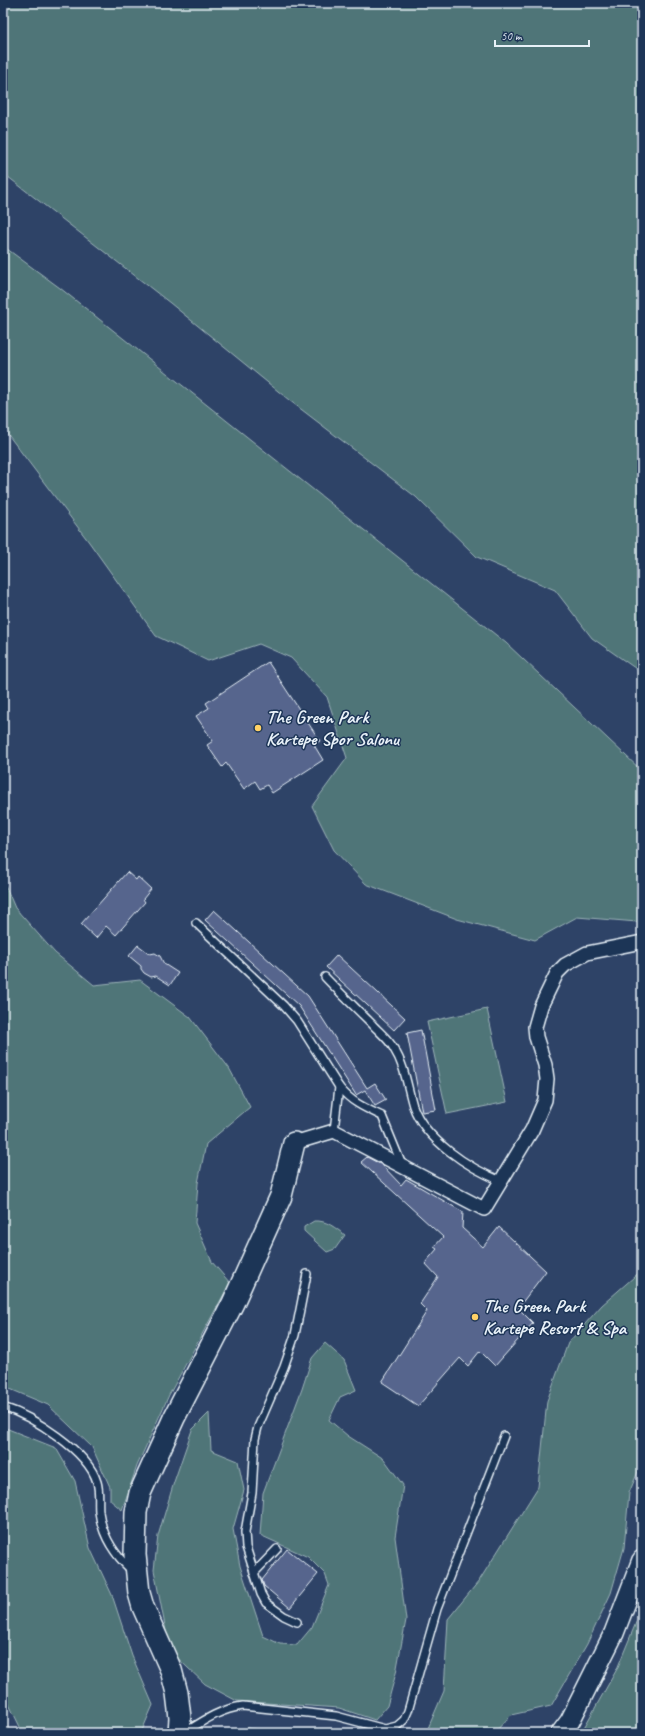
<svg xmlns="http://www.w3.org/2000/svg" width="645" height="1736" font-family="Caveat,sans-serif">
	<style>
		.green { fill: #4f7578; stroke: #9cb3b8 }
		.building { fill: #57658d; stroke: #e8f1f8 }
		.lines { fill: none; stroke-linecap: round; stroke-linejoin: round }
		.lane-casing { stroke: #e8f1f8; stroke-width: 10 }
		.street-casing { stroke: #e8f1f8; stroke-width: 16 }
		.secondary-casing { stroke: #e8f1f8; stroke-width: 22 }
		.primary-casing { stroke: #e8f1f8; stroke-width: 24 }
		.lane { stroke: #1d3557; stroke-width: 7 }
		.street { stroke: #1d3557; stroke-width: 13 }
		.secondary { stroke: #1d3557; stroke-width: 19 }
		.primary { stroke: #1d3557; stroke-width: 21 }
		.poi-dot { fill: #ffd166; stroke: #1d3557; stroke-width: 1.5 }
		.labels { text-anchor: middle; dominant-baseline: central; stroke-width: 3; stroke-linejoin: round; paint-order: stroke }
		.poi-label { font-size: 19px; font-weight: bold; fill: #e8f1f8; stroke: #1d3557; text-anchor: start }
	</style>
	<rect width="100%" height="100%" fill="#2e4367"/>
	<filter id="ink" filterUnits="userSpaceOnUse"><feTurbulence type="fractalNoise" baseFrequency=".025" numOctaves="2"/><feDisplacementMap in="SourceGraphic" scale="8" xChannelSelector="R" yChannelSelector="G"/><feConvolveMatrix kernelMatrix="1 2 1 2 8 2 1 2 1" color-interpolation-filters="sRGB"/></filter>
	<g filter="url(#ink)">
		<g class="green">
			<polygon points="3,3 642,3 642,673 592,638 555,590 477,557 416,497 289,400 170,303 3,173"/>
			<polygon points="3,246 60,288 506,643 642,771 642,920 637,922 577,917 535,940 457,919 366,884 334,850 312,806 347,758 327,697 291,658 259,644 208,661 156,636 89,542 3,428"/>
			<polygon points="3,880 15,908 55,953 94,985 140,980 190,1017 229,1068 250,1107 206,1144 198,1183 195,1223 212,1262 230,1283 169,1395 137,1466 122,1510 110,1500 110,1487 92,1447 48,1405 10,1389 3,1388"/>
			<polygon points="487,1009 507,1102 447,1114 427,1022"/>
			<path d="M314,1221c13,-1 21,7 31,14l-10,14 -8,3 -23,-21v-4z"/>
			<polygon points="642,1270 642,1462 629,1493 624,1548 611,1593 587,1644 551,1706 511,1715 494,1733 426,1733 444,1691 448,1619 479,1581 538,1487 547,1401 568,1343 602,1305"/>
			<polygon points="325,1343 344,1360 356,1390 340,1397 329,1420 348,1436 384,1459 403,1485 395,1537 406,1620 396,1673 387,1706 375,1720 339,1708 237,1701 205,1684 170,1651 154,1570 158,1536 174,1482 192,1430 209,1413 211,1450 238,1461 244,1490 233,1529 240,1566 263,1636 280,1644 297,1645 312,1627 329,1585 325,1574 308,1557 260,1535 263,1493 302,1389 312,1358"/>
			<polygon points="3,1427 56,1448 75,1481 90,1548 112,1595 132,1656 153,1705 141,1733 23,1733 3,1692"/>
			<polygon points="642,1608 642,1733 581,1733 617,1669"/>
			<polygon points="247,1728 279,1733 238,1733"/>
		</g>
		<g class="building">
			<polygon points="268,662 320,741 314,745 323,760 272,793 267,785 260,789 255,781 244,789 226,763 222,767 207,745 213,741 196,716 209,708 206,703"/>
			<polygon points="127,872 136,880 138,877 151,889 143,899 145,902 116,935 106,926 96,938 81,924"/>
			<polygon points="214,910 308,996 367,1088 375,1083 386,1100 375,1106 365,1090 356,1095 299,1006 205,920"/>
			<polygon points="138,945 150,954 155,953 160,956 164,964 178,973 170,985 156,976 151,977 144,973 141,969 141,966 129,956"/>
			<polygon points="337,955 405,1018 394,1030 326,967"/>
			<polygon points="421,1030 436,1110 422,1112 407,1033"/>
			<polygon points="367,1157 382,1165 401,1185 406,1179 463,1212 462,1228 483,1247 499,1227 546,1271 518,1308 533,1323 495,1366 480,1351 468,1366 460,1358 418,1406 382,1382 427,1311 420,1304 438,1277 425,1263 437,1249 434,1247 443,1237 361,1162"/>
			<polygon points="287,1549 318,1574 290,1608 264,1586 262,1580"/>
		</g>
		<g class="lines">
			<g class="lane-casing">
				<g id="lane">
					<polyline points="196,923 284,1006 297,1021 339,1087 334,1131"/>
					<path d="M325,977c15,16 31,31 47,47 7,8 17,15 22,25 11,17 13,37 19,57 12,34 56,62 88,75"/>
					<path d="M339,1087c12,15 26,21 43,29l20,49"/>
					<path d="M3,1407c29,9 85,44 94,75 3,10 1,20 2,30 3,24 15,42 32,58"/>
					<polyline points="254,1573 277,1549"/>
					<polyline points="297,1622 284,1616 273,1608 266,1603 261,1594 246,1547 245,1532 252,1493 255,1439 258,1427 284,1367 295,1335 307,1274"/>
					<path d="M184,1733c19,-12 36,-24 59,-27l93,10 49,13 12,-3 7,-6 4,-9 29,-102 67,-173"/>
				</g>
			</g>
			<g class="street-casing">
				<polyline id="street" points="294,1143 334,1131 484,1209 532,1130 545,1100 547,1079 545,1065 536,1037 535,1027 541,1006 557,973 565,965 587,953 642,942"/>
			</g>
			<g class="secondary-casing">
				<polyline id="secondary" points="561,1733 570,1721 614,1633 642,1560"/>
			</g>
			<g class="primary-casing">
				<polyline id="primary" points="179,1733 180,1718 177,1693 171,1670 143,1607 139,1593 135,1555 136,1512 140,1493 174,1418 233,1303 281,1196 294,1143"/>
			</g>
			<use href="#lane" class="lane"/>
			<use href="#street" class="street"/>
			<use href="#secondary" class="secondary"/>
			<use href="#primary" class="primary"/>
		</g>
	</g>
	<g class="poi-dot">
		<circle cx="258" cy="728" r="4"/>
		<circle cx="475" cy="1317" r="4"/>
	</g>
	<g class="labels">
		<g class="poi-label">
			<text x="266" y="717">The Green Park<tspan x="266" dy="22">Kartepe Spor Salonu</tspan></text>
			<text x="483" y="1306">The Green Park<tspan x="483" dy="22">Kartepe Resort &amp; Spa</tspan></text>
		</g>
	</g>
	<rect width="645" height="1736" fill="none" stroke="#1d3557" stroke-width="16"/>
	<rect x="8" y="8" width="629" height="1720" fill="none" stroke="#e8f1f8" stroke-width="1.5" filter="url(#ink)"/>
	<path d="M495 40v6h94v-6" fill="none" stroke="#e8f1f8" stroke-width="2"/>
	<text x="501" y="40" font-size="12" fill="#e8f1f8" stroke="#1d3557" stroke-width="3" paint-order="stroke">50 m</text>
</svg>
